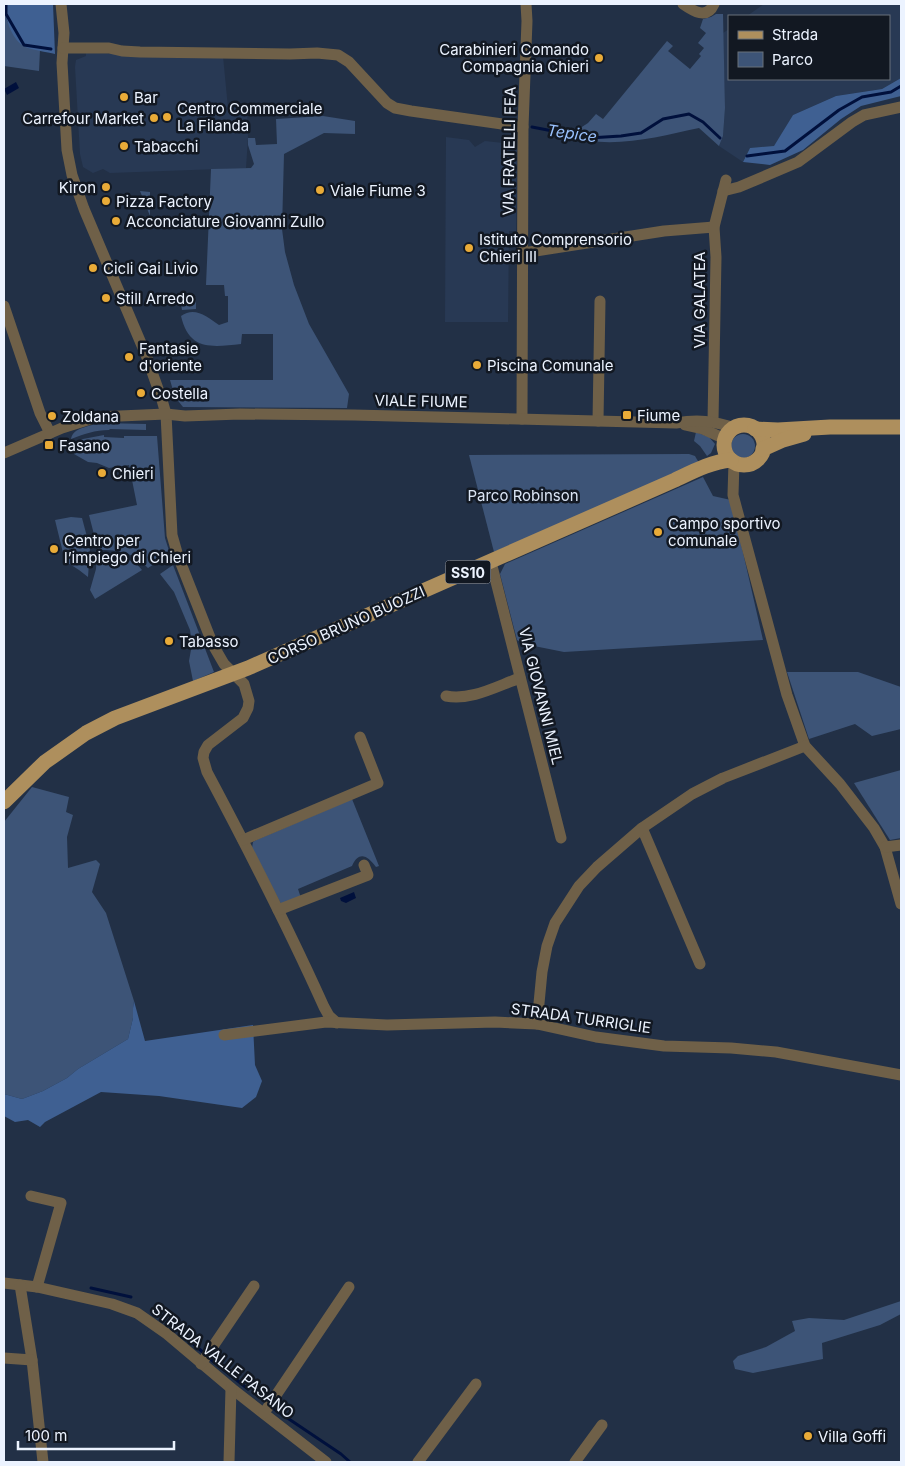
<svg xmlns="http://www.w3.org/2000/svg" width="905" height="1466" font-family="Inter,sans-serif">
	<style>
		.built { fill: #283954 }
		.green { fill: #3d5477 }
		.forest { fill: #3f6092 }
		.water { fill: #00103c }
		.lines { fill: none; stroke-linecap: round; stroke-linejoin: round }
		.stream { stroke: #00103c; stroke-width: 3 }
		.minor { stroke: #6f6048; stroke-width: 11 }
		.major { stroke: #ae8f5d; stroke-width: 15 }
		.poi-dot { fill: #e9ab38; stroke: #121822; stroke-width: 2 }
		.labels { text-anchor: middle; dominant-baseline: central; stroke-width: 5; stroke-linejoin: round; paint-order: stroke }
		.shield { fill: #121822; stroke: #abb1bd; stroke-width: 1 }
		.shield-label { font-size: 14px; font-weight: bold; fill: #ecf3ff }
		.poi-label { font-size: 15px; fill: #ecf3ff; stroke: #121822; text-anchor: start }
		.street-label { font-size: 15px; fill: #ecf3ff; stroke: #121822 }
		.park-label { font-size: 15px; fill: #dbe5f5; stroke: #121822 }
		.water-label { font-size: 16px; font-style: italic; fill: #99c1fd; stroke: #121822 }
	</style>
	<rect width="100%" height="100%" fill="#223046"/>
	<g class="built">
		<polygon points="764,4 901,4 901,78 882,89 836,96 793,115 774,147 750,148 743,162 719,146 723,136 725,108 723,33 729,29 729,79 889,79 889,16 747,16"/>
		<polygon points="86,53 223,56 228,108 247,108 248,138 246,168 110,173 103,169 93,173 83,167 80,154 75,67 76,60 86,56"/>
		<polygon points="446,137 469,140 475,147 485,141 513,144 517,148 516,231 509,231 508,322 445,322"/>
	</g>
	<g class="green">
		<polygon points="4,5 7,21 24,46 40,50 39,71 4,66"/>
		<path d="M716,14h7l2,94 -2,28 -4,10 -20,-18c-42,9 -88,22 -131,8l20,-13 8,-9 7,5 64,-78 6,5 -5,5 22,18 11,-13 -2,-2 5,-6 -6,-5 8,-10 -6,-5 3,-9 8,-2z"/>
		<path d="M323,116l32,5v13l-31,-1 -40,21 -2,75 3,23 9,33 15,39 40,70 -2,14 -164,-1 -8,-10 -5,-17h103v-46h-31l-1,10c-29,3 -52,7 -60,-28 14,-10 26,1 38,9l9,-3v-26h-3l-1,-11h-18l5,-116 40,-1 3,-4 -6,-19v-7h7l1,7 21,-1 -1,-25z"/>
		<polygon points="140,191 150,192 150,216"/>
		<polygon points="190,297 196,297 196,309 182,310 181,304 186,304"/>
		<path d="M101,423l45,1v6l-36,-1 -1,1c-14,0 -25,4 -38,9 2,-12 20,-13 30,-16z"/>
		<polygon points="696,432 709,437 715,444 711,453 707,456 700,446 694,441"/>
		<circle cx="743" cy="446" r="12"/>
		<path d="M104,435v2l20,1v-2h33l8,102 5,16 -22,14c-15,-16 -29,-18 -50,-18l-9,-35 48,-10 -8,-40 -20,3 -12,-5 -9,-1 -14,-8 -3,-10 12,-5z"/>
		<polygon points="689,454 695,456 699,463 494,552 469,455"/>
		<polygon points="703,477 713,496 731,500 763,640 564,652 524,644 517,640 500,574 505,564"/>
		<polygon points="71,517 82,518 90,548 88,577 79,570 65,561 55,520"/>
		<path d="M97,554c15,2 35,2 45,16l-47,29 -5,-9 6,-21z"/>
		<polygon points="173,565 214,672 193,681 189,661 192,644 190,630 174,592 160,574"/>
		<polygon points="787,672 858,672 901,687 901,729 872,736 855,724 809,739"/>
		<polygon points="901,770 901,838 890,840 854,783"/>
		<polygon points="32,787 69,797 66,812 73,815 67,837 68,868 96,860 100,864 92,892 106,913 134,1001 133,1008 133,1018 128,1039 78,1069 67,1078 43,1091 22,1099 4,1094 4,822"/>
		<path d="M352,799l27,67 -3,1c-8,-11 -17,-17 -24,-1l-54,23 3,9 -19,8 -30,-58 1,-6 3,-2z"/>
		<polygon points="901,1301 901,1314 880,1325 822,1343 823,1359 753,1373 735,1369 733,1361 738,1356 766,1347 795,1331 792,1321 809,1318 844,1320"/>
	</g>
	<g class="forest">
		<path d="M4,4h49l2,50c-7,-2 -25,-4 -31,-8 -13,-7 -19,-29 -20,-42z"/>
		<polygon points="901,78 901,96 861,106 841,119 803,150 770,165 743,162 750,148 774,146 793,115 836,96 882,89"/>
		<polygon points="134,1001 145,1041 253,1025 255,1065 262,1081 256,1097 242,1108 159,1096 101,1092 45,1122 40,1127 28,1120 15,1122 4,1116 4,1094 22,1099 43,1091 67,1078 78,1069 128,1039 133,1018 133,1008"/>
	</g>
	<g class="water">
		<polygon points="16,82 19,88 7,95 4,89"/>
		<polygon points="354,892 356,898 346,903 341,901 340,898"/>
	</g>
	<g class="lines">
		<g class="stream">
			<polyline points="6,4 6,14 24,45 51,49"/>
			<polyline points="532,127 589,138 621,136 641,133 663,119 689,114 703,122 720,138"/>
			<polyline points="747,156 785,151 839,110 862,97 891,92 901,86"/>
			<polyline points="91,1288 131,1297"/>
			<polyline points="181,1333 205,1354"/>
			<polyline points="209,1358 248,1389"/>
			<polyline points="274,1409 341,1454 350,1462"/>
		</g>
		<g class="minor">
			<path d="M61,4l3,29 -2,30 5,87 5,25 12,34 62,146 16,45 4,14 6,121 6,21 35,89 11,19 20,20 5,17 -1,7 -5,10 -35,27 -4,7 -1,6 4,14c41,77 81,155 117,235l5,9 8,7"/>
			<path d="M683,4c10,7 24,16 31,0"/>
			<polyline points="63,48 109,48 122,51 140,52 290,54 317,53 338,55 349,62 387,103 395,108 411,111 523,127"/>
			<polyline points="723,191 739,187 798,162 852,122 864,115 901,107"/>
			<polyline points="523,253 664,231 714,227"/>
			<polyline points="4,306 40,413 50,433"/>
			<polyline points="522,419 523,127 527,21 526,4"/>
			<polyline points="598,421 600,301"/>
			<polyline points="713,421 716,257 714,227 726,180"/>
			<polyline points="685,425 703,429 725,439"/>
			<path d="M4,453l58,-25 35,-11 69,-3 19,2 55,-2 114,1 322,8c22,-4 37,-2 59,5"/>
			<polyline points="734,462 733,495 787,695 805,746 840,784 874,828 885,847 901,904"/>
			<polyline points="491,562 561,838"/>
			<path d="M446,696c25,5 51,-10 74,-18"/>
			<polyline points="642,828 700,964"/>
			<polyline points="243,840 378,783 360,737"/>
			<polyline points="885,847 901,845"/>
			<polyline points="278,910 368,875 364,865"/>
			<polyline points="537,1024 542,972 547,946 555,923 579,886 597,867 642,828 692,794 723,778 805,746"/>
			<polyline points="224,1035 326,1022 387,1025 495,1022 537,1024 596,1037 664,1046 731,1048 776,1052 901,1075"/>
			<polyline points="31,1196 61,1203 37,1287"/>
			<polyline points="4,1283 37,1287 112,1304 137,1313 167,1334 231,1388 326,1462"/>
			<polyline points="20,1285 32,1360 43,1462"/>
			<polyline points="4,1358 32,1360"/>
			<polyline points="201,1364 254,1286"/>
			<polyline points="264,1413 349,1287"/>
			<polyline points="229,1462 231,1388"/>
			<polyline points="418,1462 476,1384"/>
			<polyline points="575,1462 602,1425"/>
		</g>
		<g class="major">
			<circle cx="744" cy="445" r="20"/>
			<polyline points="755,429 778,430 830,427 901,427"/>
			<polyline points="763,449 783,440 804,434"/>
			<path d="M4,802l41,-40 41,-29 29,-15 133,-50 427,-188c19,-9 36,-18 56,-20"/>
		</g>
	</g>
	<g class="poi-dot">
		<circle cx="599" cy="58" r="5"/>
		<circle cx="124" cy="97" r="5"/>
		<circle cx="167" cy="117" r="5"/>
		<circle cx="154" cy="118" r="5"/>
		<circle cx="124" cy="146" r="5"/>
		<circle cx="106" cy="187" r="5"/>
		<circle cx="320" cy="190" r="5"/>
		<circle cx="106" cy="201" r="5"/>
		<circle cx="116" cy="221" r="5"/>
		<circle cx="469" cy="248" r="5"/>
		<circle cx="93" cy="268" r="5"/>
		<circle cx="106" cy="298" r="5"/>
		<circle cx="129" cy="357" r="5"/>
		<circle cx="477" cy="365" r="5"/>
		<circle cx="141" cy="393" r="5"/>
		<rect x="622" y="410" width="10" height="10" rx="2.5"/>
		<circle cx="52" cy="416" r="5"/>
		<rect x="44" y="440" width="10" height="10" rx="2.5"/>
		<circle cx="102" cy="473" r="5"/>
		<circle cx="658" cy="532" r="5"/>
		<circle cx="54" cy="549" r="5"/>
		<circle cx="169" cy="641" r="5"/>
		<circle cx="808" cy="1436" r="5"/>
	</g>
	<g class="labels">
		<rect class="shield" x="445.5" y="560.5" width="45" height="23" rx="4"/>
		<g class="shield-label">
			<text x="468" y="572">SS10</text>
		</g>
		<g class="poi-label">
			<text x="589" y="49" text-anchor="end">Carabinieri Comando<tspan x="589" dy="17">Compagnia Chieri</tspan></text>
			<text x="134" y="97">Bar</text>
			<text x="177" y="108">Centro Commerciale<tspan x="177" dy="17">La Filanda</tspan></text>
			<text x="144" y="118" text-anchor="end">Carrefour Market</text>
			<text x="134" y="146">Tabacchi</text>
			<text x="96" y="187" text-anchor="end">Kìron</text>
			<text x="330" y="190">Viale Fiume 3</text>
			<text x="116" y="201">Pizza Factory</text>
			<text x="126" y="221">Acconciature Giovanni Zullo</text>
			<text x="479" y="239">Istituto Comprensorio<tspan x="479" dy="17">Chieri III</tspan></text>
			<text x="103" y="268">Cicli Gai Livio</text>
			<text x="116" y="298">Still Arredo</text>
			<text x="139" y="348">Fantasie<tspan x="139" dy="17">d'oriente</tspan></text>
			<text x="487" y="365">Piscina Comunale</text>
			<text x="151" y="393">Costella</text>
			<text x="637" y="415">Fiume</text>
			<text x="62" y="416">Zoldana</text>
			<text x="59" y="445">Fasano</text>
			<text x="112" y="473">Chieri</text>
			<text x="668" y="523">Campo sportivo<tspan x="668" dy="17">comunale</tspan></text>
			<text x="64" y="540">Centro per<tspan x="64" dy="17">l’impiego di Chieri</tspan></text>
			<text x="179" y="641">Tabasso</text>
			<text x="818" y="1436">Villa Goffi</text>
		</g>
		<g class="street-label">
			<text transform="translate(509 151) rotate(-89)">VIA FRATELLI FEA</text>
			<text transform="translate(699 300) rotate(-90)">VIA GALATEA</text>
			<text transform="translate(421 401) rotate(1)">VIALE FIUME</text>
			<text transform="translate(346 625) rotate(-24)">CORSO BRUNO BUOZZI</text>
			<text transform="translate(541 696) rotate(76)">VIA GIOVANNI MIEL</text>
			<text transform="translate(581 1018) rotate(8)">STRADA TURRIGLIE</text>
			<text transform="translate(223 1361) rotate(38)">STRADA VALLE PASANO</text>
		</g>
		<g class="park-label">
			<text x="523" y="495">Parco Robinson</text>
		</g>
		<g class="water-label">
			<text transform="translate(572 133) rotate(8)">Tepice</text>
		</g>
	</g>
	<rect width="905" height="1466" fill="none" stroke="#ecf3ff" stroke-width="10"/>
	<rect x="728" y="15" width="162" height="65" fill="#121822" stroke="#69707a"/>
	<rect x="738" y="31" width="25" height="8" fill="#ae8f5d" stroke="#69707a"/>
	<text x="772" y="40" font-size="15" fill="#ecf3ff">Strada</text>
	<rect x="738" y="52" width="25" height="15" fill="#3d5477" stroke="#69707a"/>
	<text x="772" y="65" font-size="15" fill="#ecf3ff">Parco</text>
	<path d="M18 1441v8h156v-8" fill="none" stroke="#ecf3ff" stroke-width="2.5"/>
	<text x="25" y="1441" font-size="15" fill="#ecf3ff" stroke="#121822" stroke-width="4" paint-order="stroke">100 m</text>
</svg>
